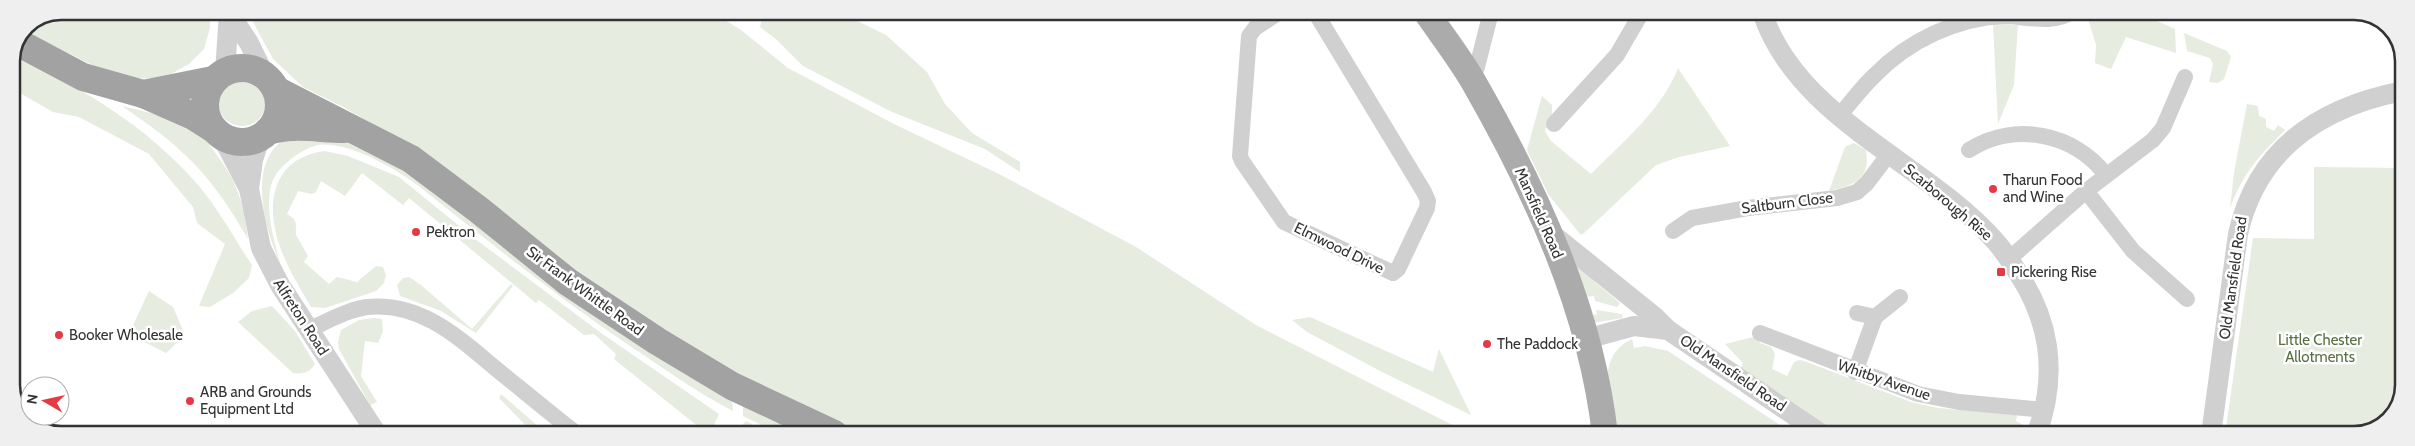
<svg xmlns="http://www.w3.org/2000/svg" width="2415" height="446" font-family="Cabin,sans-serif">
	<style>
		.green { fill: #e6ecdf }
		.lines { fill: none; stroke-linecap: round; stroke-linejoin: round }
		.minor { stroke: #d0d0d0; stroke-width: 16 }
		.tertiary { stroke: #d0d0d0; stroke-width: 20 }
		.primary { stroke: #ababab; stroke-width: 26 }
		.trunk { stroke: #a2a2a2; stroke-width: 28 }
		.poi-dot { fill: #e63946; stroke: #fff; stroke-width: 2 }
		.labels { text-anchor: middle; dominant-baseline: central; stroke-width: 5; stroke-linejoin: round; paint-order: stroke }
		.poi-label { font-size: 15px; fill: #333; stroke: #fff; text-anchor: start }
		.street-label { font-size: 15px; fill: #333; stroke: #fff }
		.park-label { font-size: 15px; fill: #56703f; stroke: #fff }
		.rim { fill: none; stroke: #333; stroke-width: 2.5 }
	</style>
	<rect width="100%" height="100%" fill="#fff"/>
	<g class="green">
		<polygon points="61,11 210,11 210,28 204,49 189,64 171,74 152,78 121,79 23,31 26,26"/>
		<polygon points="247,11 710,11 741,30 788,68 896,125 999,174 1136,247 1256,325 1472,435 862,434 787,401 691,348 613,300 405,143 345,108 303,87 273,59"/>
		<polygon points="764,11 824,11 851,18 886,35 927,72 945,104 972,133 1020,162 1020,172 985,149 892,112 803,66 777,40 760,27"/>
		<polygon points="2086,12 2137,12 2175,29 2176,53 2126,37 2111,69 2095,63 2096,45"/>
		<polygon points="1993,24 2018,25 2014,85 1998,124"/>
		<polygon points="2184,33 2227,51 2231,57 2224,79 2218,83 2209,82 2213,64 2210,58 2187,51"/>
		<path d="M14,54c72,38 130,69 185,132 20,24 36,54 53,79l-3,13 -16,15 -23,14 -11,-1 26,-62 -28,-21 -4,-16 -44,-53 -70,-37 -26,-5 -42,-24v-27z"/>
		<path d="M1678,68l52,78 -51,11 -23,8 -73,69h-3l-32,-40 -21,-44 15,-54 10,9v11l-7,15 6,10 40,33c31,-31 71,-64 87,-106z"/>
		<circle cx="242" cy="102" r="24"/>
		<path d="M2247,104l11,2 1,10 7,3v8l8,4 4,-6 7,5c-27,27 -41,42 -55,78l4,-35z"/>
		<path d="M122,106c23,6 50,10 70,23 10,6 17,15 24,25 22,29 27,48 32,85 -18,-31 -38,-62 -65,-86 -18,-18 -40,-32 -61,-47z"/>
		<path d="M285,139h57l37,14 353,247 1,11c-35,-18 -67,-41 -100,-63 -74,-50 -143,-105 -213,-161 -24,-18 -71,-46 -102,-42 -10,2 -19,8 -27,14 -11,9 -18,16 -21,31 -4,23 4,50 10,72 -16,-33 -33,-100 5,-123z"/>
		<path d="M1854,143l12,7c5,29 -12,35 -37,41l16,-44z"/>
		<path d="M325,151l23,5 51,21 75,61 127,95 118,81 -9,20h-13l3,-6 -86,-69 2,-5 -22,-20 -10,1 -45,-35 -3,3 -127,-105 -6,7 -41,-32 -17,23 -24,-15 -5,11 -4,2 -14,-3 -11,23c12,7 8,9 9,21l12,21 -4,6 25,22 8,-7 20,5 19,-16 7,1 3,8 -2,8 -8,8 -51,17 -14,-1c-10,-18 -22,-36 -29,-55 -18,-44 -12,-94 43,-101z"/>
		<polygon points="2314,167 2403,168 2403,392 2387,423 2355,435 2225,435 2253,238 2314,239"/>
		<polygon points="1571,258 1597,278 1595,282 1620,303 1617,307 1595,301 1594,296 1584,297"/>
		<polygon points="409,277 421,285 472,329 511,284 513,286 476,333 441,311 400,296 397,285 403,278"/>
		<polygon points="149,291 173,307 185,335 166,353 129,334"/>
		<path d="M272,306l23,25 20,33c-6,9 -12,10 -22,9l-55,-51 14,-11z"/>
		<polygon points="1596,310 1622,314 1623,318 1592,323 1590,316 1597,314"/>
		<polygon points="1310,317 1433,372 1439,349 1471,415 1384,373 1307,332 1292,320"/>
		<polygon points="374,318 382,319 383,331 378,343 365,341 361,376 377,402 370,405 339,349 338,342 341,330 359,320"/>
		<polygon points="1757,336 1760,343 1771,347 1775,354 1772,369 1787,376 1794,362 1800,360 1807,362 1911,402 1938,408 2017,415 2016,421 2025,426 2025,435 1837,435 1740,370 1743,363 1725,344"/>
		<path d="M1632,339l2,9 11,-2 23,5 127,84h-179c-5,-34 -23,-77 16,-96z"/>
		<polygon points="501,394 547,434 534,434 499,398"/>
		<polygon points="743,403 808,434 780,434 743,416"/>
		<polygon points="746,421 769,433 772,434 744,434 741,426"/>
	</g>
	<g class="lines">
		<g class="minor">
			<polyline points="1281,11 1255,28 1249,36 1240,156 1242,161 1284,222 1393,273 1398,269 1427,208 1428,201 1424,192 1315,12"/>
			<polyline points="1472,80 1477,67 1491,12"/>
			<path d="M1840,115c11,-13 22,-28 35,-40 33,-34 81,-57 129,-59 21,0 49,9 67,-4"/>
			<polyline points="1554,124 1617,55 1642,12"/>
			<path d="M1969,150c45,-29 105,-17 137,25"/>
			<polyline points="2086,191 2133,251 2187,299"/>
			<polyline points="1673,231 1692,218 1748,208 1837,198 1857,192 1867,183 1889,154"/>
			<polyline points="2009,259 2086,191 2153,140 2163,128 2185,77"/>
			<polyline points="1857,313 1875,317"/>
			<path d="M310,329c18,-8 37,-19 57,-22 55,-6 94,33 133,65 26,21 51,42 77,62"/>
			<polyline points="1760,333 1918,394 1959,402 2044,410"/>
			<polyline points="1855,372 1875,317 1900,297"/>
		</g>
		<g class="tertiary">
			<polyline points="228,11 249,43 266,78"/>
			<path d="M1762,12c35,107 164,150 234,230 9,10 16,22 24,34 14,22 23,43 27,70 4,29 0,61 -11,89"/>
			<polyline points="225,72 229,13"/>
			<polyline points="222,137 249,189"/>
			<polyline points="260,138 253,160 249,189 261,248 280,285 377,434"/>
			<polyline points="1552,234 1655,317 1668,330"/>
			<polyline points="1586,339 1634,326 1668,330 1823,435"/>
			<path d="M2211,435l27,-201c19,-86 83,-127 165,-143"/>
		</g>
		<path class="primary" d="M1426,12c15,22 33,45 47,69 62,108 118,228 132,354"/>
		<g class="trunk">
			<polyline points="19,43 83,77 143,94 193,116 212,128"/>
			<circle cx="242" cy="105" r="37"/>
			<polyline points="276,90 411,159 479,210 568,282 657,341 732,386 834,434"/>
			<polyline points="143,94 213,80"/>
			<path d="M268,131c25,-8 51,-2 76,-2"/>
		</g>
	</g>
	<g class="poi-dot">
		<circle cx="1993" cy="189" r="5"/>
		<circle cx="416" cy="232" r="5"/>
		<rect x="1996" y="267" width="10" height="10" rx="2.5"/>
		<circle cx="59" cy="335" r="5"/>
		<circle cx="1487" cy="344" r="5"/>
		<circle cx="190" cy="401" r="5"/>
	</g>
	<g class="labels">
		<g class="poi-label">
			<text x="2003" y="180">Tharun Food<tspan x="2003" dy="17">and Wine</tspan></text>
			<text x="426" y="232">Pektron</text>
			<text x="2011" y="272">Pickering Rise</text>
			<text x="69" y="335">Booker Wholesale</text>
			<text x="1497" y="344">The Paddock</text>
			<text x="200" y="392">ARB and Grounds<tspan x="200" dy="17">Equipment Ltd</tspan></text>
		</g>
		<g class="street-label">
			<text transform="translate(1948 202) rotate(40)">Scarborough Rise</text>
			<text transform="translate(1787 203) rotate(-7)">Saltburn Close</text>
			<text transform="translate(1539 213) rotate(66)">Mansfield Road</text>
			<text transform="translate(1339 248) rotate(26)">Elmwood Drive</text>
			<text transform="translate(2233 278) rotate(-82)">Old Mansfield Road</text>
			<text transform="translate(585 291) rotate(36)">Sir Frank Whittle Road</text>
			<text transform="translate(301 317) rotate(57)">Alfreton Road</text>
			<text transform="translate(1733 373) rotate(34)">Old Mansfield Road</text>
			<text transform="translate(1884 380) rotate(19)">Whitby Avenue</text>
		</g>
		<g class="park-label">
			<text x="2320" y="340">Little Chester<tspan x="2320" dy="17">Allotments</tspan></text>
		</g>
	</g>
	<path d="M0 0H2415V446H0ZM61 20H2354A41 41 0 0 1 2395 61V385A41 41 0 0 1 2354 426H61A41 41 0 0 1 20 385V61A41 41 0 0 1 61 20Z" fill="#efefef" fill-rule="evenodd"/>
	<path class="rim" d="M61 20H2354A41 41 0 0 1 2395 61V385A41 41 0 0 1 2354 426H61A41 41 0 0 1 20 385V61A41 41 0 0 1 61 20Z"/>
	<g transform="translate(45 401) rotate(279)"><circle r="24" fill="#ffffff" stroke="#adadad"/>
	<path d="M0-4L9 19L0 12L-9 19Z" fill="#e63946"/>
	<text y="-8" font-size="14" font-weight="bold" text-anchor="middle" fill="#333333">N</text>
	</g>
</svg>
